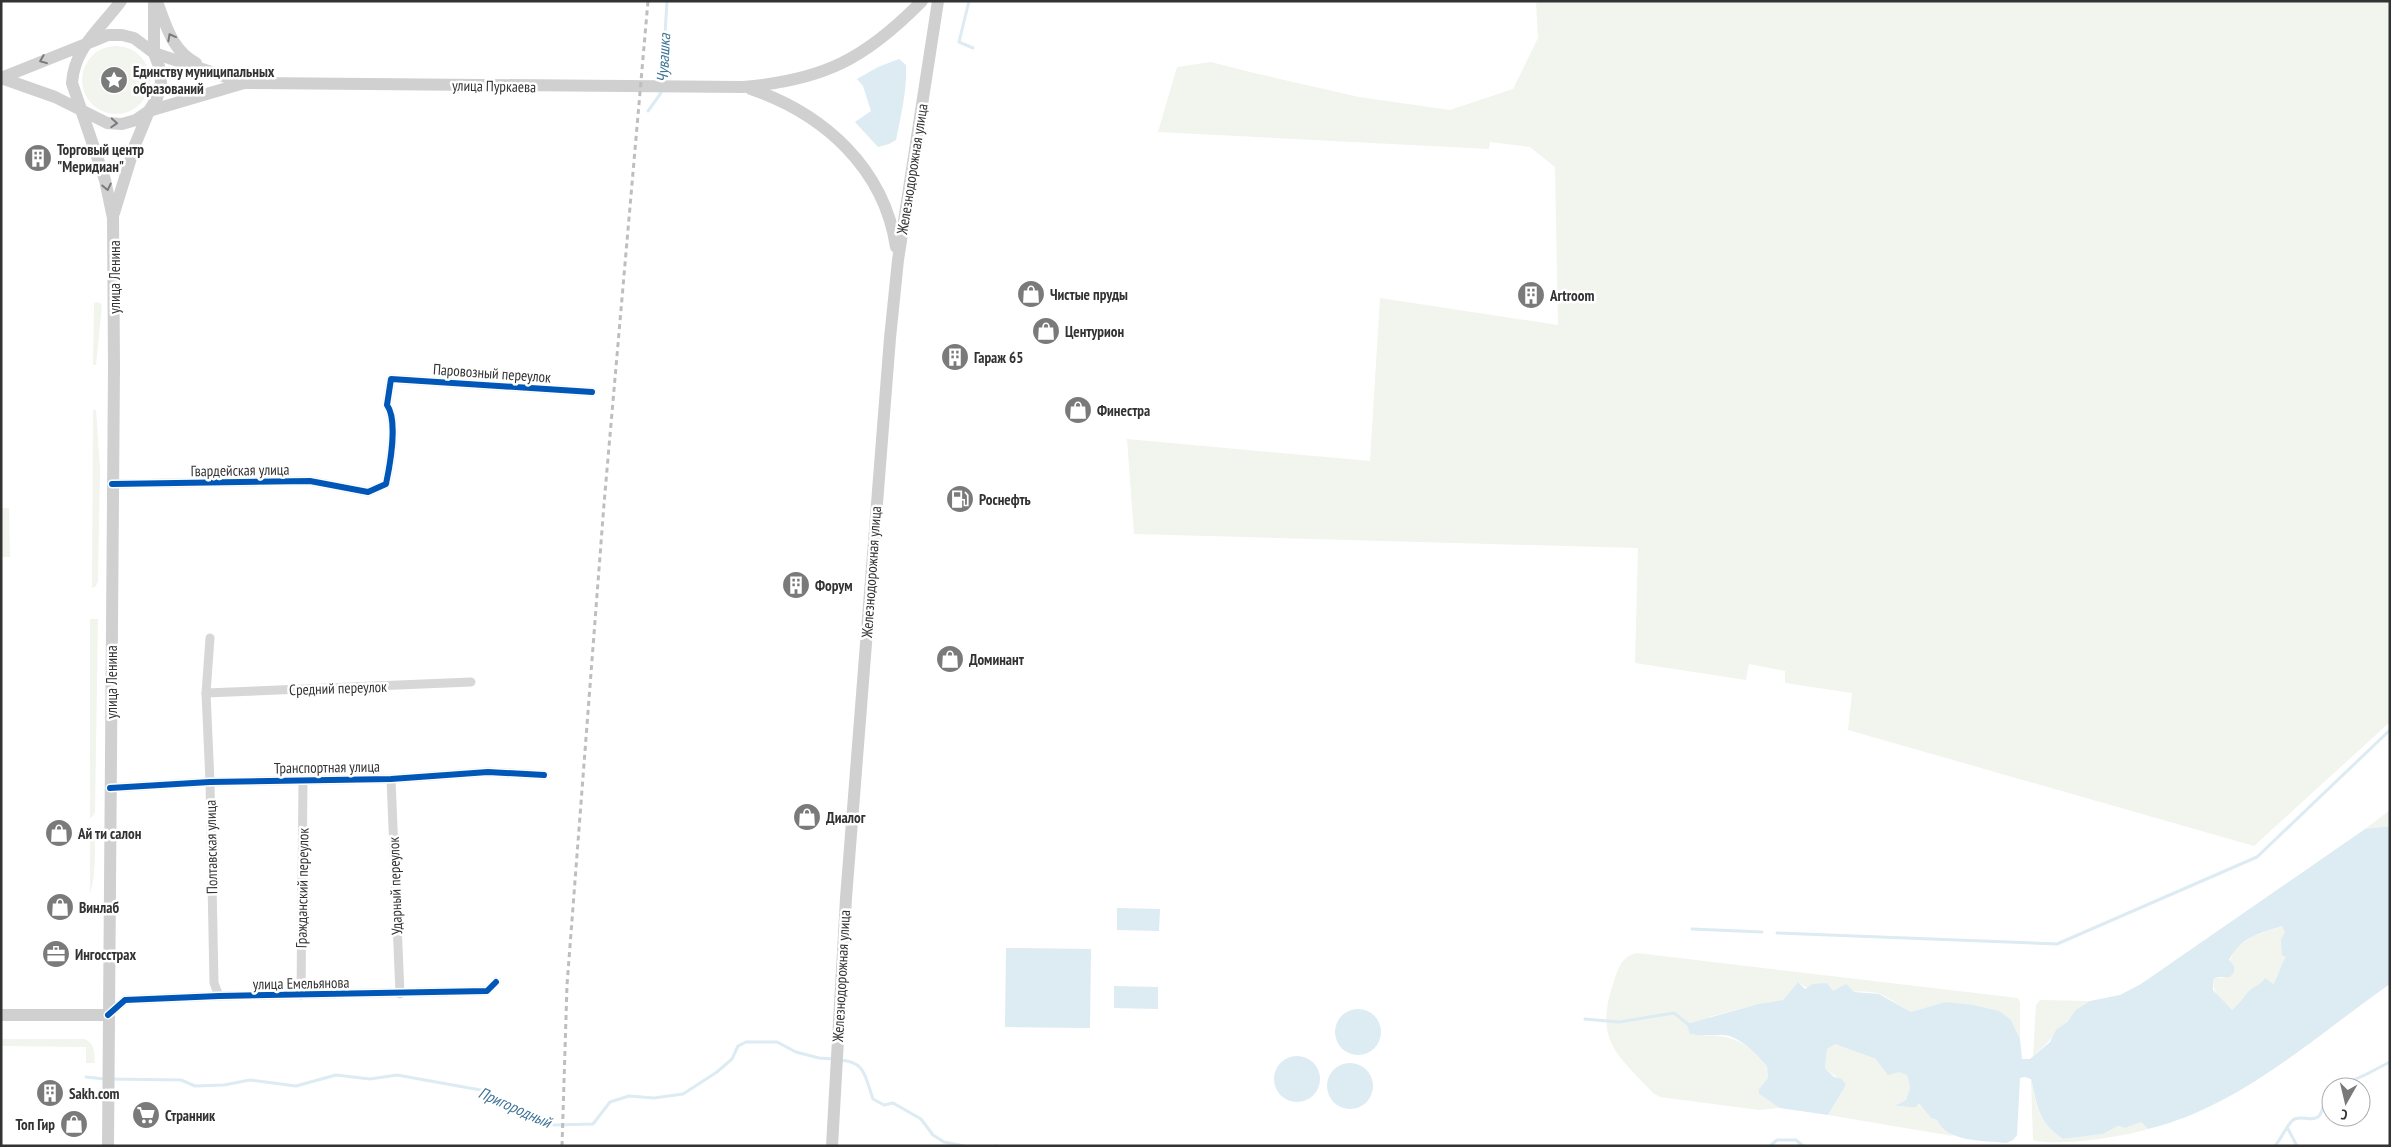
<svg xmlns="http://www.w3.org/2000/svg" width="2391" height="1147" font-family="'PT Sans Narrow',sans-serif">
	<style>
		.green { fill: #f1f5ed }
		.water { fill: #ddebf3; fill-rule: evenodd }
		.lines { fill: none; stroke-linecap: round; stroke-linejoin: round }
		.stream { stroke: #ddebf3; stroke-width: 3 }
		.minor { stroke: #d7d7d7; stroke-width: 9 }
		.secondary { stroke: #d0d0d0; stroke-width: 12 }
		.rail { stroke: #bebebe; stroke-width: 3; stroke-dasharray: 5 4; stroke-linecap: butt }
		.cycleway-casing { stroke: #fff; stroke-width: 9 }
		.cycleway { stroke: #0057b8; stroke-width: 6 }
		.oneway { stroke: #7a7a7a }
		.labels { text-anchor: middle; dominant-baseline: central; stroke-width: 5; stroke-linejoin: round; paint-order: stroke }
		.poi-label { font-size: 15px; font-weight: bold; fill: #333; stroke: #fff; text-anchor: start }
		.street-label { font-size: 15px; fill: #333; stroke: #fff }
		.water-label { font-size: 16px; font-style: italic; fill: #3f7597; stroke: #fff }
	</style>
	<rect width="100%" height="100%" fill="#fff"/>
	<g class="green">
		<polygon points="1536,1 2390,1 2390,722 2254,846 1848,730 1852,693 1785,683 1785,671 1749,664 1746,680 1635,663 1638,548 1134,534 1127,439 1370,461 1380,298 1558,325 1555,167 1530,147 1490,142 1489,149 1158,132 1177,67 1211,62 1254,73 1359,97 1450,110 1513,89 1538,38"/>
		<circle cx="116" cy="80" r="34"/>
		<polygon points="98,302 102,305 96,365 93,365 94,303"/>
		<polygon points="93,410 96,410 100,469 98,581 96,586 92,588"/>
		<polygon points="1,508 9,508 10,557 1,557"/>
		<polygon points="90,619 98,619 95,812 93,816 90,818"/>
		<polygon points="2390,810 2390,826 2365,829"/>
		<path d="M88,826l5,3c4,13 2,53 -3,64v-50z"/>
		<path d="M2282,926l3,6 -3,22 5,3 -14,27c-24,2 -24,12 -41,26 -11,-9 -19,-16 -19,-30l3,-3 7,1 12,-30 19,-12z"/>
		<path d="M1637,953l381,45 2,5v36l-9,-19 -66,-18 -34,10c-11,-6 -23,-16 -34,-19 -24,-5 -62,5 -79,-11l-15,18 -25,4 -49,13 -5,19c32,-2 42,8 63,30l1,12 -9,11v5l21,14 -21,2 -99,-13 -7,-4c-38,-40 -59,-54 -39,-112 5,-14 7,-24 23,-28z"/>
		<path d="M2040,1000l50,1c-23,15 -36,38 -57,55l3,-51z"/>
		<path d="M1,1039h83c11,4 10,13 11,24h-9v-16l-85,-1z"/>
		<polygon points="1835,1044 1876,1059 1907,1075 1910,1087 1906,1100 1896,1105 1916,1106 1919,1102 1931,1118 1937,1120 1940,1125 1953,1136 1828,1115 1846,1085 1825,1068 1827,1048"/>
		<path d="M2031,1079c6,29 7,43 32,60l40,-5 15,-8 7,2 16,-6 7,7c-25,8 -94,18 -115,11z"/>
	</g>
	<g class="water">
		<path d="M899,59l7,6c1,25 -5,50 -10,75l-7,4 -11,3 -23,-25 16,-11 -8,-25 -6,-7 21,-12z"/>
		<path d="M2390,826v158c-76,53 -150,123 -242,145l-7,-7 -16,6 -7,-2 -15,8 -40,5c-25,-17 -25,-31 -32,-60l-6,-2 -5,1 -3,57 -4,5 -7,3c-23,-3 -58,0 -69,-23l-6,-2 -12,-15 -3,4c-8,1 -14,-2 -22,-1l12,-6 4,-13 -3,-12 -8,-3 -11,3 -12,-16 -41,-15 -8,5 -2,19 9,9 8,2 4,6 -18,30 -48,-7 -21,-14v-5l9,-11 -1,-12c-11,-12 -28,-31 -45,-31 -11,0 -21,1 -32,-1l-3,-10 71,-20 25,-4 15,-18 7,7 8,-5 14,-1 6,8 13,-7 8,8 25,2 32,18 34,-10 28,3 26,6 12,9 9,19 2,20h8l20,-17 6,-12 11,-8 9,-12 14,-9 30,-6 21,-11 224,-155zM2282,926l3,6 -4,8 1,15 4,2c-6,9 -7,18 -13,27l-8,-6c-5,8 -11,8 -16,13 -6,7 -10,13 -17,19l-19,-20v-10l3,-3h14l4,-5v-6l-5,-6c12,-23 29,-26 53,-34z"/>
		<polygon points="1117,908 1160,909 1159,931 1117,930"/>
		<polygon points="1006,948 1091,949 1090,1028 1005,1027"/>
		<polygon points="1114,986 1158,987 1158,1009 1114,1008"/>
		<circle cx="1358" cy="1032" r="23"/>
		<circle cx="1297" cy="1079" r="23"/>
		<circle cx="1350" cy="1086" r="23"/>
	</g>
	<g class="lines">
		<g class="stream">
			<polyline points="969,1 959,42 973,48"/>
			<polyline points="662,82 667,1"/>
			<polyline points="648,111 661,93 662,88"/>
			<polyline points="1692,929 1762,932"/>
			<polyline points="1777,933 2057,944 2257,857 2390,730"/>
			<polyline points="1585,1019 1619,1022 1674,1013 1689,1025"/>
			<path d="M839,1060c27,1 26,17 34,39l11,6 9,-2 28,16 12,16 11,7 20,4"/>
			<polyline points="86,1077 105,1079"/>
			<polyline points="111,1079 181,1080 195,1086 224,1085 250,1080 296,1086 336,1075 370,1079 397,1075 486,1091 554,1125 593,1124 610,1102 629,1096 654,1098 683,1094 717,1072 732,1059 738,1046 746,1042 777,1042 796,1052 819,1058 833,1059"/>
			<polyline points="2288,1129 2297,1146"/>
			<polyline points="995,1146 997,1146"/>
			<polyline points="1770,1146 1777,1140 1796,1140 1803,1146"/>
			<path d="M2275,1146c6,-7 12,-21 18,-26 7,-6 19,3 26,-4 7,-8 3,-21 11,-28 3,-4 10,-4 14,-5 19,-5 29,-13 46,-21"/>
		</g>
		<g class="minor">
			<path d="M112,484l198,-3 58,11 18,-8c4,-19 12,-64 1,-79l4,-26 201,13"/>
			<polyline points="210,638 206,693 210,782 214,983 219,996"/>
			<polyline points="206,693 471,682"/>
			<polyline points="391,779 400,994"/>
			<polyline points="110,788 210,782 391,779 488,772 544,775"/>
			<polyline points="301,995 303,780"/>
			<polyline points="108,1015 125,1000 219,996 487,991 496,982"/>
		</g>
		<g class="secondary">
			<path d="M157,2c9,23 15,49 39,61"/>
			<path d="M1,78l54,19 52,26 15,1 14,-4 13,-9 95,-28 499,4c81,-7 122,-28 179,-86"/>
			<polyline points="1,78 96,40 108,35 122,35 134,38 154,53 244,83"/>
			<path d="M751,89c73,25 133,79 145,158"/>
			<polyline points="114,213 135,145 149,111 157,98 161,84 160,69 154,53 154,1"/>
			<polyline points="1,1015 108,1015"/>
			<path d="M108,1146l6,-779 -1,-149 -8,-38 -33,-97c2,-35 29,-55 49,-82"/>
			<polyline points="832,1146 846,898 890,338 898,260 938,1"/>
		</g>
		<polyline class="rail" points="562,1146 567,985 604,504 648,1"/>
		<g class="cycleway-casing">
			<g id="cycleway">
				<path d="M112,484l198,-3 58,11 18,-8c4,-19 12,-64 1,-79l4,-26 201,13"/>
				<polyline points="110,788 210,782 391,779 488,772 544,775"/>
				<polyline points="108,1015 125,1000 219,996 487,991 496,982"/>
			</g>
		</g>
		<use href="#cycleway" class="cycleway"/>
	</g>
	<defs><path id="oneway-chevron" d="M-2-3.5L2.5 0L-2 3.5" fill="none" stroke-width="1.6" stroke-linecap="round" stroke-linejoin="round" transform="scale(1.25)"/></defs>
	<g class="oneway">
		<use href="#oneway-chevron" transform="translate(171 37) rotate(-118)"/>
		<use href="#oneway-chevron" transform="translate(43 60) rotate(158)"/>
		<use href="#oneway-chevron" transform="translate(114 123) rotate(3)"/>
		<use href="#oneway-chevron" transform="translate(107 187) rotate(78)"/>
	</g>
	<defs>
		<g id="sight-disc" transform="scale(1.4375)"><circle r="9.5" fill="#7a7a7a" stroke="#fff"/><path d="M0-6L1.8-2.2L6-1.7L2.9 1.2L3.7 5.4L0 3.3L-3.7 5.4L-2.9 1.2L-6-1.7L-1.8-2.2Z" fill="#fff"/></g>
		<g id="building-disc" transform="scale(1.4375)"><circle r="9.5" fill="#7a7a7a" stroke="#fff"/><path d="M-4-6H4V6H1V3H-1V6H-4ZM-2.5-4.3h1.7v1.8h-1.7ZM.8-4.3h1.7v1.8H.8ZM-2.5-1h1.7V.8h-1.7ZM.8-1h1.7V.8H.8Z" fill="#fff"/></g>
		<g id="shop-disc" transform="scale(1.4375)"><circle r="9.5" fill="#7a7a7a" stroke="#fff"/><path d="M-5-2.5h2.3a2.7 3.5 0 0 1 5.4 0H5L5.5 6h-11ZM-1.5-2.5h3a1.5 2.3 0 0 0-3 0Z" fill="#fff"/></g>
		<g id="fuel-disc" transform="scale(1.4375)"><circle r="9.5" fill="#7a7a7a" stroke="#fff"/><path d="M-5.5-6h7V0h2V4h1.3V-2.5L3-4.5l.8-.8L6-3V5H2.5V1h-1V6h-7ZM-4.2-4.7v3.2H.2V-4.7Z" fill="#fff"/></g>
		<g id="office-disc" transform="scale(1.4375)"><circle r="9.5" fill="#7a7a7a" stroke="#fff"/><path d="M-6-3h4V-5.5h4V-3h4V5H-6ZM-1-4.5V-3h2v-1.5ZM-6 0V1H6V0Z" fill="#fff"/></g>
		<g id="supermarket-disc" transform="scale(1.4375)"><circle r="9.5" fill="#7a7a7a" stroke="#fff"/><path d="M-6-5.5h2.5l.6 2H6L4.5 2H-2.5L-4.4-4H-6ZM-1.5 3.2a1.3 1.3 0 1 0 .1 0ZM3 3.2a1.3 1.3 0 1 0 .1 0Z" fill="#fff"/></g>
	</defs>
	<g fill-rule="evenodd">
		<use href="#sight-disc" x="114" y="80"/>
		<use href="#building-disc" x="38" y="158"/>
		<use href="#shop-disc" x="1031" y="294"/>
		<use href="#building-disc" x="1531" y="295"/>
		<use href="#shop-disc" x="1046" y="331"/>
		<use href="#building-disc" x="955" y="357"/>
		<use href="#shop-disc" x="1078" y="410"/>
		<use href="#fuel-disc" x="960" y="499"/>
		<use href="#building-disc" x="796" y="585"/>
		<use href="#shop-disc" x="950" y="659"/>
		<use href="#shop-disc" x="807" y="817"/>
		<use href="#shop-disc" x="59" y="833"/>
		<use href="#shop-disc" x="60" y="907"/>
		<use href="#office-disc" x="56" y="954"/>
		<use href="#building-disc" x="50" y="1093"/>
		<use href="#supermarket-disc" x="146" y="1115"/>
		<use href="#shop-disc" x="74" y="1124"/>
	</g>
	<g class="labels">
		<g class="poi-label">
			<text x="133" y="71">Единству муниципальных<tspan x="133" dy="17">образований</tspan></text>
			<text x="57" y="149">Торговый центр<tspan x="57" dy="17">"Меридиан"</tspan></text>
			<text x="1050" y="294">Чистые пруды</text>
			<text x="1550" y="295">Artroom</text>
			<text x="1065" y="331">Центурион</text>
			<text x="974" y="357">Гараж 65</text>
			<text x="1097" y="410">Финестра</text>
			<text x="979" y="499">Роснефть</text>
			<text x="815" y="585">Форум</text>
			<text x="969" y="659">Доминант</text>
			<text x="826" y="817">Диалог</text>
			<text x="78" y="833">Ай ти салон</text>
			<text x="79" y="907">Винлаб</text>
			<text x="75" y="954">Ингосстрах</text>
			<text x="69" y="1093">Sakh.com</text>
			<text x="165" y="1115">Странник</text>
			<text x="55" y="1124" text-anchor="end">Топ Гир</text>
		</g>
		<g class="street-label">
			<text transform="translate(494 86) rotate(1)">улица Пуркаева</text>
			<text transform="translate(912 169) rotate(-81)">Железнодорожная улица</text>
			<text transform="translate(114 277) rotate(-90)">улица Ленина</text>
			<text transform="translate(492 373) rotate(4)">Паровозный переулок</text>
			<text transform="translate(240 470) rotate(-1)">Гвардейская улица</text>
			<text transform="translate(871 572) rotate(-86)">Железнодорожная улица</text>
			<text transform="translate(111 682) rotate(-90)">улица Ленина</text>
			<text transform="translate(338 688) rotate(-2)">Средний переулок</text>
			<text transform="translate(327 767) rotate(-1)">Транспортная улица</text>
			<text transform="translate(211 847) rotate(-91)">Полтавская улица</text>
			<text transform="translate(395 886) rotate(-92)">Ударный переулок</text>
			<text transform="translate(302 888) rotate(-89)">Гражданский переулок</text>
			<text transform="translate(841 976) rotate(-87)">Железнодорожная улица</text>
			<text transform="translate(301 983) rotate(-1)">улица Емельянова</text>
		</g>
		<g class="water-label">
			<text transform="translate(663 58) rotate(-87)">Чувашка</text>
			<text transform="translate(515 1107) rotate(24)">Пригородный</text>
		</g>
	</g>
	<rect width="2391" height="1147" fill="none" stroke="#333333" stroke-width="5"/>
	<g transform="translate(2346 1102) rotate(188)"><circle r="24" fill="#ffffff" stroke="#adadad"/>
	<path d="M0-4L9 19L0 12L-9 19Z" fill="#7a7a7a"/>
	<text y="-8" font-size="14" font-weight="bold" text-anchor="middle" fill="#333333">С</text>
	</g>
</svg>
